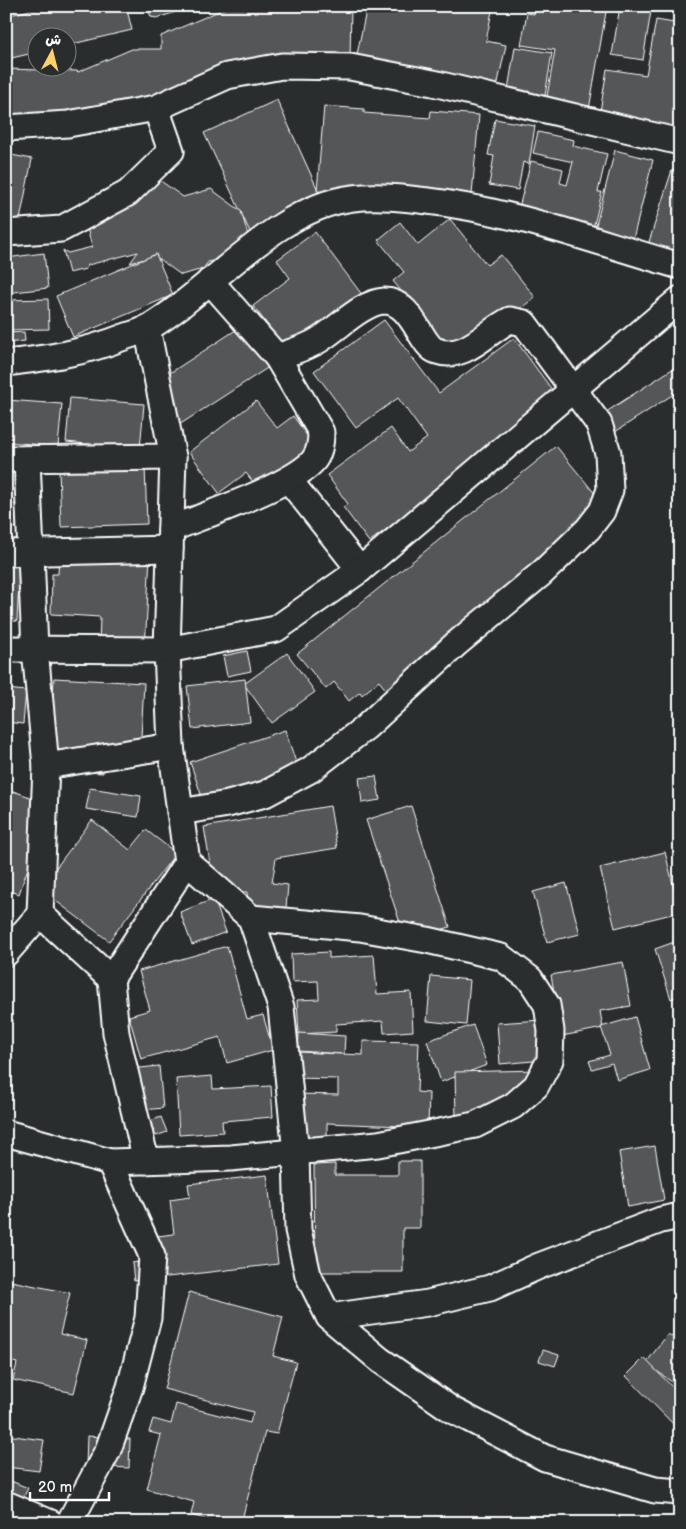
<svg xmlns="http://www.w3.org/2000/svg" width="686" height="1529" font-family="'Balsamiq Sans','Playpen Sans Arabic',sans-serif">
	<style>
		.building { fill: #555758; stroke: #fff }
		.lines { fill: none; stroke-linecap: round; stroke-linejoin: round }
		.street-casing { stroke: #fff; stroke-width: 29 }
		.street { stroke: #2a2d2e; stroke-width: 25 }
	</style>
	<rect width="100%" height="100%" fill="#2a2d2e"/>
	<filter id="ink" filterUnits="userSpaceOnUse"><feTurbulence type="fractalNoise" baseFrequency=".02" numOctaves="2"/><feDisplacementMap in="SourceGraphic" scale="10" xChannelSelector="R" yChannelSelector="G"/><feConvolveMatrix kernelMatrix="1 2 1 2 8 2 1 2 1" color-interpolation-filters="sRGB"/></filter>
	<g filter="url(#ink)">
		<g class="building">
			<polygon points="46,6 126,6 132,30 68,45 68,38 38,38 38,52 7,59 6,16"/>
			<polygon points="147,6 195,6 157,18 151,17"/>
			<polygon points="271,6 351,6 350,60 257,59 102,125 6,123 6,69 77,71 78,72 132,49 161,49 161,36 226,8 264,9"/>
			<polygon points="367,6 493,6 486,41 506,45 496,92 355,64"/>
			<polygon points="535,6 607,6 587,121 544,114 555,50 521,45 527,13 534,14"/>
			<polygon points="620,6 651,11 643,60 612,55"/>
			<polygon points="656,20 680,24 680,132 599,118 607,69 646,75"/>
			<polygon points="515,47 552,53 542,114 505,108"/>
			<polygon points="277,100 322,199 250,232 204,133"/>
			<polygon points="324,106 364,109 364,113 430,118 431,111 479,115 471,206 317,191"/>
			<polygon points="495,119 535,126 529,164 523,162 518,190 489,185 494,156 488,155"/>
			<polygon points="538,132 574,140 573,146 607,154 598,192 602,192 591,237 516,219 531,161 563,169 560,183 567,185 573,162 533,153"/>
			<polygon points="615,150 653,160 632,243 594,233"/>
			<polygon points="6,154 32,159 17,235 6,233"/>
			<polygon points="672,170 680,173 680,258 647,248"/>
			<polygon points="158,179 183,197 211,189 241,211 248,235 234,255 208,262 203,269 181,275 155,256 130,263 138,252 88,265 86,269 69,273 63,250 68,253 92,247 86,224 108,218 131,187"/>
			<polygon points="450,219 487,265 501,255 535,297 507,320 452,354 393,281 404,272 378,240 400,222 418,245"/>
			<polygon points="315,232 369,304 292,362 268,330 270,328 253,306 290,278 277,260"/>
			<polygon points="44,253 48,288 6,293 6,258"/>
			<polygon points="156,254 173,295 73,337 56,296"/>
			<polygon points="48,299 49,329 8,330 7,300"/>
			<polygon points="384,320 439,393 514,338 561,402 369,542 343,507 348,504 327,475 391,428 408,452 427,438 398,398 356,428 314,371"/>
			<polygon points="245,324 272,365 179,425 153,384"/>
			<polygon points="6,329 7,333 24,332 25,341 6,343"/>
			<polygon points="680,364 680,390 615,432 603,414"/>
			<polygon points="70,398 144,404 140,449 66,442"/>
			<polygon points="6,400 62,404 58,446 6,442"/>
			<polygon points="256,401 277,428 293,416 321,454 264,496 246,473 219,493 189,452"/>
			<polygon points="556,446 610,512 387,691 379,681 362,695 360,692 349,701 334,682 326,689 297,654"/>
			<polygon points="145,466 147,524 61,527 59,469"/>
			<polygon points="6,473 10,473 6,500"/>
			<polygon points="6,503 20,505 16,528 6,527"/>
			<polygon points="59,551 150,556 145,648 99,646 100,617 51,614 52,574 58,574"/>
			<polygon points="6,562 20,563 17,621 6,621"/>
			<polygon points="247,651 251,671 227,676 223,656"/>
			<polygon points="287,653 315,692 272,723 244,684"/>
			<polygon points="54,678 144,683 140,756 103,754 103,773 49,770"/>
			<polygon points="245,679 250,722 192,729 187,686"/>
			<polygon points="6,689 26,691 23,724 6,722"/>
			<polygon points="285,730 299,771 204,803 190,762"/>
			<polygon points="376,776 380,800 362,803 359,778"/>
			<polygon points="90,788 141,796 138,817 86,809"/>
			<polygon points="13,791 50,804 19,894 6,890 6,811"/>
			<polygon points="330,806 337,848 276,858 272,883 288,885 286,908 248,907 247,892 223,892 212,875 204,827"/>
			<polygon points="411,806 450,927 406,941 366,820"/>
			<polygon points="92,820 130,850 146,830 176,853 109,941 40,889"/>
			<polygon points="665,852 680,912 615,928 600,868"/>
			<polygon points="566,883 580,934 547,942 533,892"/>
			<polygon points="214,899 226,932 192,945 180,912"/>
			<polygon points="680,940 680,996 671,999 655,949"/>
			<polygon points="227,946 247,1019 263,1015 273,1050 227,1063 220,1037 141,1059 129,1016 150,1010 139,971"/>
			<polygon points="329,952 329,958 374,955 377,994 411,992 413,1031 384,1033 383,1021 336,1024 336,1032 299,1034 297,1000 319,999 318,981 292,982 291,954"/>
			<polygon points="623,962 631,1006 600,1011 603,1028 562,1036 551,975"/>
			<polygon points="431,976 470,980 466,1025 427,1021"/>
			<polygon points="635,1017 650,1070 617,1080 612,1063 592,1069 589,1061 610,1055 601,1027"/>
			<polygon points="541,1020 544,1060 500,1064 497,1023"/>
			<polygon points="473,1025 487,1065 441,1082 427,1041"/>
			<polygon points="299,1033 345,1036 344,1054 298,1051"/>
			<polygon points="363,1041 419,1042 417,1092 429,1093 428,1127 327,1123 327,1140 296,1139 297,1094 338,1095 338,1079 297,1078 298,1052 363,1055"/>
			<polygon points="159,1066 163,1108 135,1111 131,1069"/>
			<polygon points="538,1070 538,1090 509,1091 510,1117 456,1119 455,1072"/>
			<polygon points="212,1076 213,1089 271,1086 273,1117 222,1121 223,1132 179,1135 176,1079"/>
			<polygon points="161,1117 167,1132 156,1136 150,1121"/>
			<polygon points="655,1146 664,1200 628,1207 619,1152"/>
			<polygon points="398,1161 420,1161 420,1228 403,1228 403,1272 315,1272 314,1165 335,1164 335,1175 398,1175"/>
			<polygon points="267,1175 278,1264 134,1281 132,1263 144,1261 141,1238 174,1234 170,1200 190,1197 188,1184"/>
			<polygon points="6,1280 70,1293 60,1334 87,1340 74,1393 13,1380 17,1363 6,1360"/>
			<polygon points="189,1292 283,1317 273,1356 296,1362 277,1434 265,1432 241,1523 218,1523 191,1515 194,1502 147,1489 161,1435 149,1432 153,1419 171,1424 176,1404 250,1423 253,1412 164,1389"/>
			<polygon points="668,1334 680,1342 680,1388 646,1363"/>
			<polygon points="543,1350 559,1355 555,1366 539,1361"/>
			<polygon points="644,1358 680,1395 680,1431 626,1376"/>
			<polygon points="6,1435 44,1440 39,1471 6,1467"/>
			<polygon points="87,1436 130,1439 129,1468 86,1466"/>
			<polygon points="6,1479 28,1488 18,1509 6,1504"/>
		</g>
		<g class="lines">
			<g class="street-casing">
				<g id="street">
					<polyline points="6,128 68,124 156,108 227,76 282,66 350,67 433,83 680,142"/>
					<polyline points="6,233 61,229 128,193 171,151 156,108"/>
					<polyline points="210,281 277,357"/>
					<polyline points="147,328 173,457 167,650 171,746 187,862 251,918 281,1007 296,1153 298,1230 308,1275 329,1317 380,1360 452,1410 545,1458 655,1490 680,1492"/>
					<path d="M6,363c43,-5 77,-10 118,-26 8,-3 17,-5 24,-9 64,-38 128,-121 205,-130 25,-3 50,0 75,3 87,10 168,41 252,65"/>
					<polyline points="6,459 173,457"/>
					<polyline points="27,459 35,649 46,766 40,914"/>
					<polyline points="289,480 360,570"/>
					<path d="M171,529c34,-14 120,-43 142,-68 7,-8 8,-19 8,-29l-44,-75c13,-5 30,-9 42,-17 18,-11 44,-38 65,-39 29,0 36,45 53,50 28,10 50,-20 73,-31l14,3 75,101 9,29 2,37 -8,21 -14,18 -46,44 -86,71 -90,83 -56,43 -45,24 -37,10 -48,8"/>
					<polyline points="6,553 170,549"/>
					<polyline points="6,649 167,650 276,629 360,570 680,299"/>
					<polyline points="46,766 171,746"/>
					<polyline points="6,953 40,914 111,979 116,1033 146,1161"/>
					<polyline points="111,979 187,862"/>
					<polyline points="6,1133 110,1162 231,1158 378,1144 475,1125 513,1106 536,1086 550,1060 551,1031 547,1005 530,979 501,957 427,940 360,928 251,918"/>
					<polyline points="329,1317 428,1303 490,1288 539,1266 661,1220 680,1216"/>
					<polyline points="6,1504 51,1523"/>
					<polyline points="69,1523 108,1450 130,1387 148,1318 152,1256 110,1162"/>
				</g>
			</g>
			<use href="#street" class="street"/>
		</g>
	</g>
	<rect width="686" height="1529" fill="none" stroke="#2a2d2e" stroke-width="25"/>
	<rect x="12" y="12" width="661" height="1504" fill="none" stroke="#fff" stroke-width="2" filter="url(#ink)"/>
	<g transform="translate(52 52) rotate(7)"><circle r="24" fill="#2a2d2e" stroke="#7f8182"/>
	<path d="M0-4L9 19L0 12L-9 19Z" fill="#ffd166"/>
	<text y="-8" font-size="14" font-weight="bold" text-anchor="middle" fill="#ffffff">ش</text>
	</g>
	<path d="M30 1492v8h79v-8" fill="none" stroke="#ffffff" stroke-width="2.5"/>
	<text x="38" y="1492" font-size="15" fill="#ffffff" stroke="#2a2d2e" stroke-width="4" paint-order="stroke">20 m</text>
</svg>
